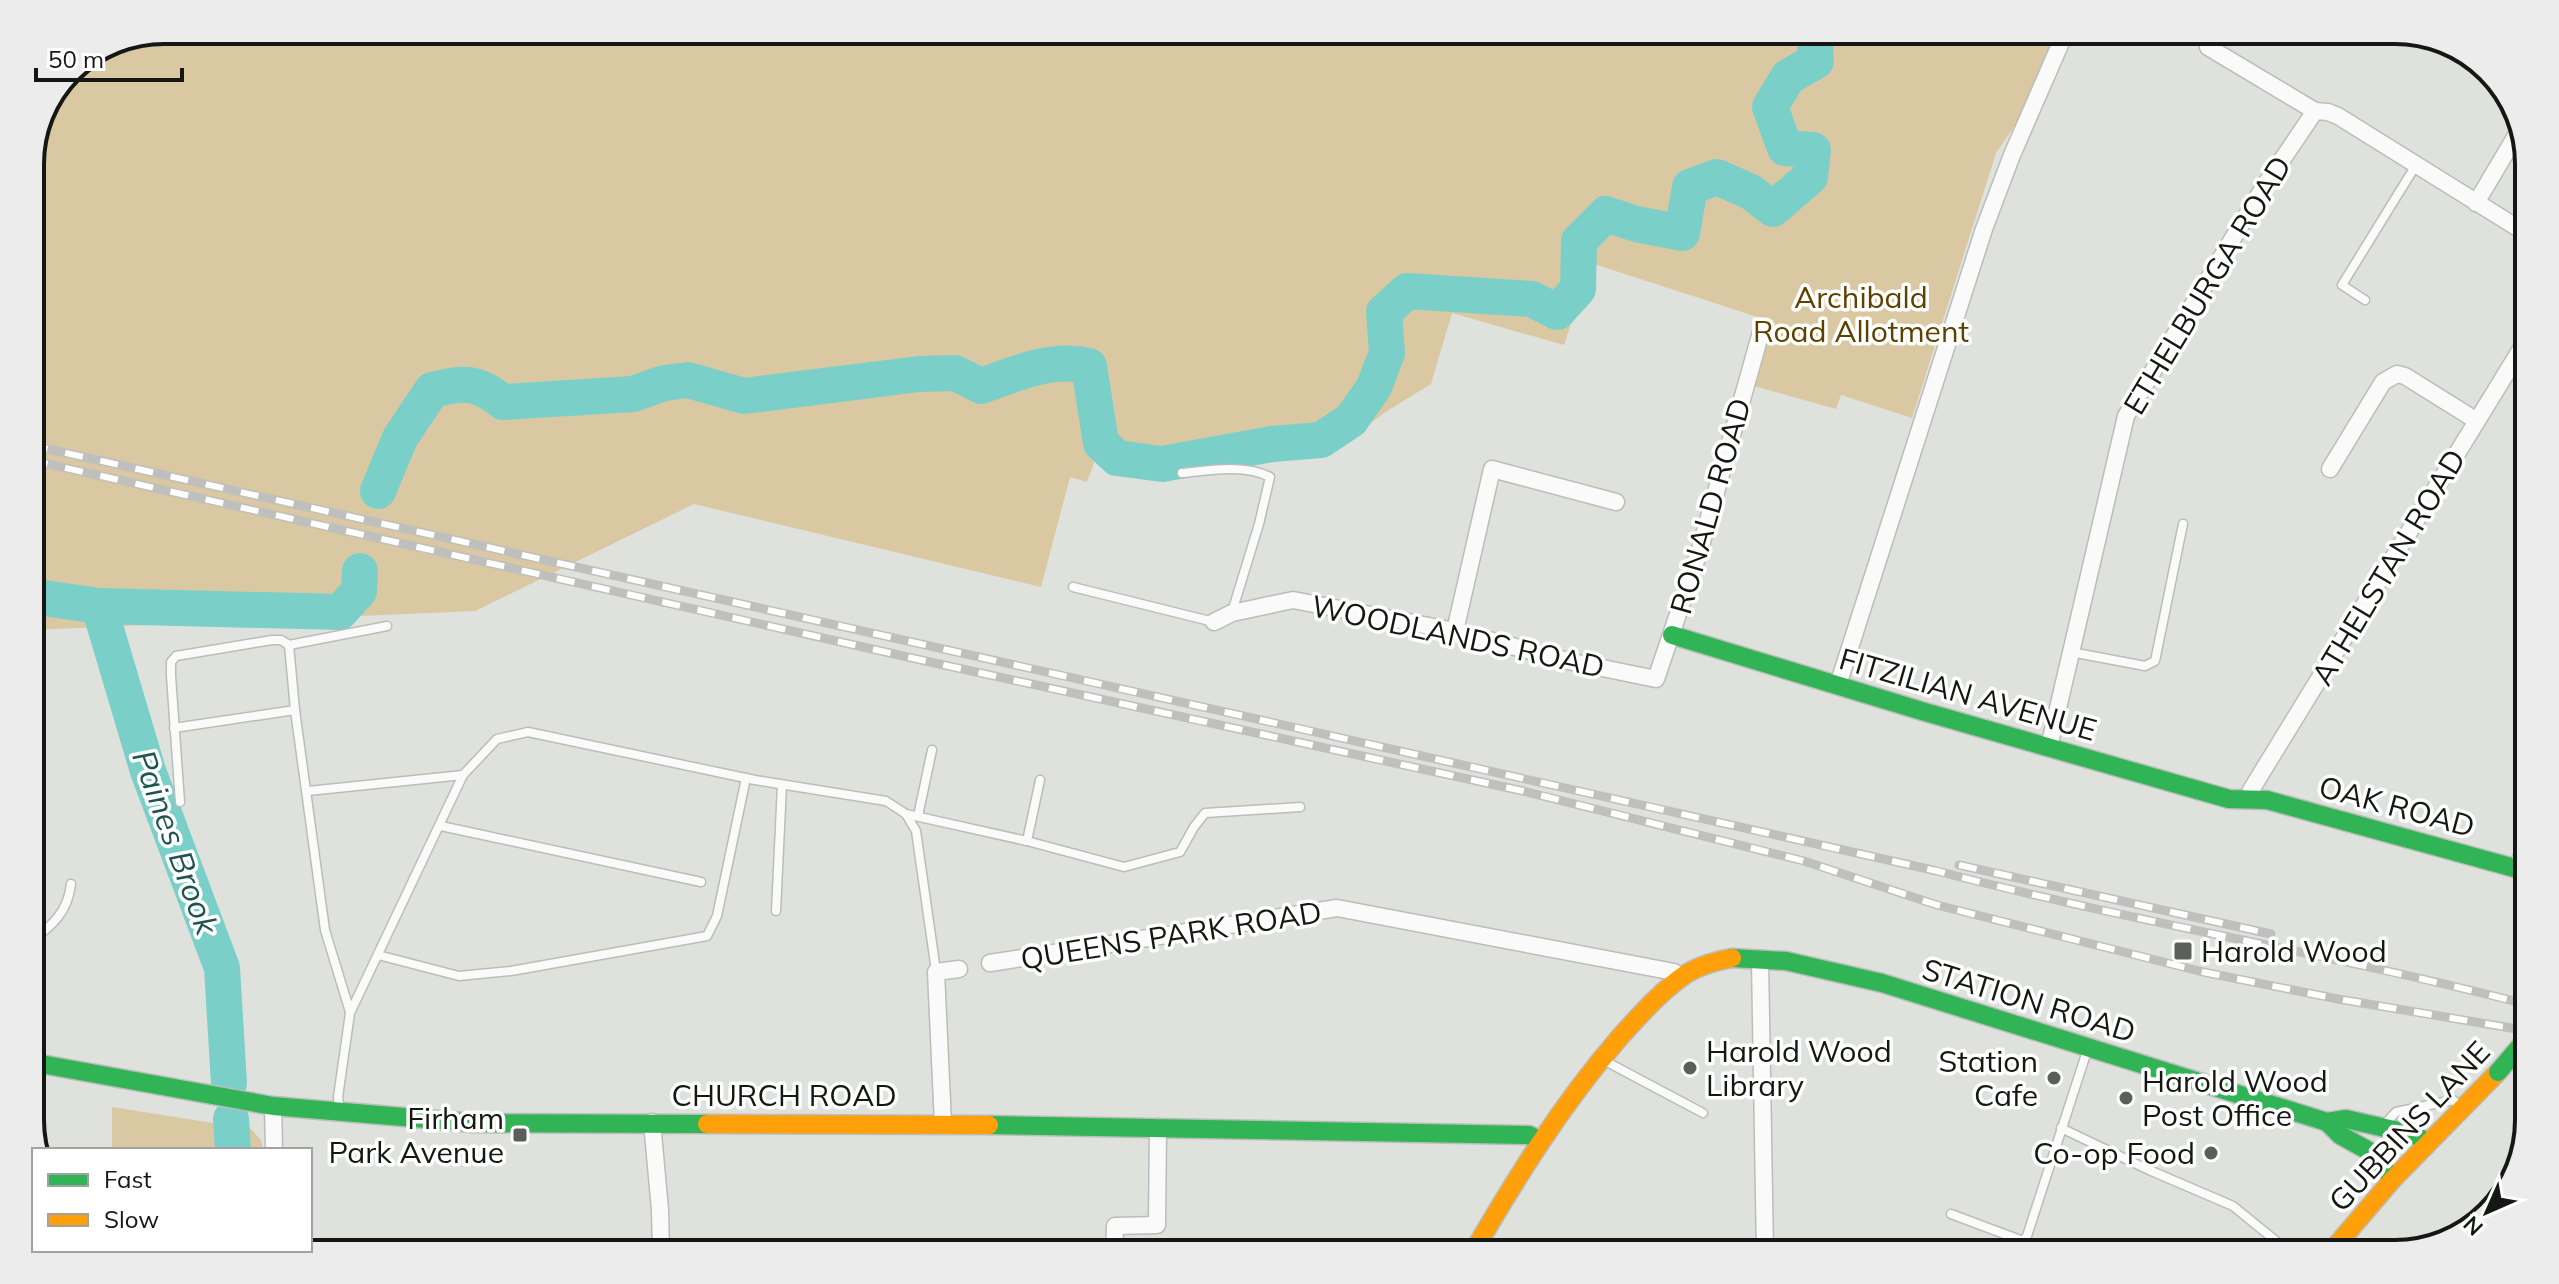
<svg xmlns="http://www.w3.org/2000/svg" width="2559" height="1284" font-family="Mulish,sans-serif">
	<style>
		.green { fill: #dac8a2 }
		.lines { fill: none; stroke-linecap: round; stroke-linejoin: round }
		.river { stroke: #7ad0c8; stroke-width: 36 }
		.lane-casing { stroke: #bbbdb9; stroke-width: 11 }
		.street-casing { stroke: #bbbdb9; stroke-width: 19 }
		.fast-casing { stroke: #bbbdb9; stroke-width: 21 }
		.slow-casing { stroke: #bbbdb9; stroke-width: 21 }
		.lane { stroke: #fafafa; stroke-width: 8 }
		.street { stroke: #fafafa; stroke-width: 16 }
		.fast { stroke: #30b455; stroke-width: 18 }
		.slow { stroke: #ff9f0a; stroke-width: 18 }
		.rail-casing { stroke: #bfbfbe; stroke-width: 9 }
		.rail { stroke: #fff; stroke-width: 6; stroke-dasharray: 18; stroke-linecap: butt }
		.fast-bridge-casing { stroke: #bbbdb9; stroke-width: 21; stroke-linecap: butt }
		.fast-bridge { stroke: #30b455; stroke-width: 18 }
		.poi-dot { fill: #5b5e5a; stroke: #fff; stroke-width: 3 }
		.labels { text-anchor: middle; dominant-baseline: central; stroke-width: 7; stroke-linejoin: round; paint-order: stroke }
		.street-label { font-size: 30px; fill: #151714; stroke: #fff }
		.park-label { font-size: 30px; fill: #5c4200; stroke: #fff }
		.poi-label { font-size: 30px; fill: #151714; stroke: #fff; text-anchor: start }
		.water-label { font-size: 32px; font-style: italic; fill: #1f534f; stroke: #fff }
		.rim { fill: none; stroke: #151714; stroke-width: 4 }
	</style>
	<rect width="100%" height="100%" fill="#dee1dc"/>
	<g class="green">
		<polygon points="2039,32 2057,48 2037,93 1996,153 1912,418 1841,395 1836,409 1754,386 1773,322 1591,263 1564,345 1452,313 1431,384 1387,411 1327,455 1152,471 1118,468 1096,458 1087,482 1070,477 1041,587 694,504 475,611 30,630 30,155 69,69 113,40"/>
		<polygon points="112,1107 251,1129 261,1140 263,1150 112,1150"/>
		<polygon points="146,1250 263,1250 263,1254 164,1254"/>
	</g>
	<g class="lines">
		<g class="river">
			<path d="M378,491l22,-53 32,-48c32,-8 45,-9 71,12l130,-8 31,-11 24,-3 56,16 175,-22 36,-1 26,13c35,-12 70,-29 108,-20l12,77 16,15 45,6 110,-20 49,-4 30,-20 23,-33 13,-34 -3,-41 23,-21 125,8 25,13 21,-23 1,-48 27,-27 30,10 46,9 8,-46 27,-10 34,15 22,17 37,-32 3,-27 -28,-2 -15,-41 18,-30 28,-16 -2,-28"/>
			<polyline points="30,596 99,606 340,612 359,591 360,571"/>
			<polyline points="99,606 148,771 222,968 229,1083"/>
			<polyline points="231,1119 233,1150"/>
			<polyline points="239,1250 239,1254"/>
		</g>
		<g class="lane-casing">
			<g id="lane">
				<polyline points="2365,300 2342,285 2416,165"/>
				<path d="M1182,473c28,-3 63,-9 88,4l-11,47 -27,88"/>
				<polyline points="1073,587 1214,622"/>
				<polyline points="289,645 295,710 325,930 350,1012"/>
				<polyline points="2071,652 2145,666 2155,661 2183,524"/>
				<polyline points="174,728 295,710"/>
				<polyline points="308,791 463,775"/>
				<polyline points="180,802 171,676 171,662 176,656 272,640 281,640 289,645 387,626"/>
				<polyline points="906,814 1027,841 1124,867 1180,852 1194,827 1205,813 1300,807"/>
				<polyline points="918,816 932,750"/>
				<polyline points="441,826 701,882"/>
				<polyline points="1027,841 1040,780"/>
				<polyline points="2513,866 2529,831"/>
				<polyline points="776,911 782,785"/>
				<path d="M30,941c23,-15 38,-30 41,-57"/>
				<polyline points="378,955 459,976 511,971 707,936 717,916 746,778"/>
				<polyline points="1605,1061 1703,1113"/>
				<polyline points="340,1112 338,1097 350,1013 463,775 497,739 528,732 755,780 886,801 906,814 916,831 936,971"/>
				<polyline points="2384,1125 2396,1112 2453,1100 2461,1107"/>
				<polyline points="2061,1128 2149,1170 2233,1206 2292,1254"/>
				<polyline points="1951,1214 2023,1241"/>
				<polyline points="2013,1254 2027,1236 2087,1051"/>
			</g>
		</g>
		<g class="street-casing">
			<g id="street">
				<polyline points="2208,47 2315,111 2328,112 2338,116 2529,235"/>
				<polyline points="2476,203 2520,129"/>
				<polyline points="2330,469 2383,382 2397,374 2405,376 2477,421"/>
				<polyline points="1214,622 1232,613 1293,600 1455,631 1568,661 1656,679 1700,549 1761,332"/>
				<polyline points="1455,631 1492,469 1616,502"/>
				<polyline points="1838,685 1984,229 2012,155 2066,31"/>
				<polyline points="2049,747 2126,416 2265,185 2315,111"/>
				<polyline points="2249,798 2251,790 2529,336"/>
				<polyline points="1760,959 1765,1254"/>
				<polyline points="990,963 1337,908 1674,972 1681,977"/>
				<polyline points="273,1106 274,1150"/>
				<polyline points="652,1122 660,1210 661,1254"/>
				<polyline points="943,1124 936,972 959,969"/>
				<polyline points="1114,1254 1115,1226 1157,1225 1158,1127"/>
			</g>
		</g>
		<g class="fast-casing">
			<g id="fast">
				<polyline points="1672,635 1925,712 2229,799 2267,800 2529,872"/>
				<polyline points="1732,958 1786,961 1882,983 2327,1122 2346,1119 2416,1135 2426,1143"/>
				<polyline points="30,1062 273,1106 474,1123 707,1124"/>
				<polyline points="2327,1122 2340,1135 2369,1151 2393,1179"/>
				<polyline points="989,1125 1529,1135 1540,1141"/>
			</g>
		</g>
		<g class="slow-casing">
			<g id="slow">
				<polyline points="707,1124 989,1125"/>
				<path d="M1472,1254c44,-76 90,-150 148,-217 20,-22 41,-46 66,-63 14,-9 30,-13 46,-16"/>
				<polyline points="2329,1254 2393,1179 2498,1072"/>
			</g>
		</g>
		<use href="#lane" class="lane"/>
		<use href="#street" class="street"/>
		<use href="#fast" class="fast"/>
		<use href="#slow" class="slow"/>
		<g class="rail-casing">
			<g id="rail">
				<path d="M30,445l1907,426c196,51 396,83 592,134"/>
				<polyline points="30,460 930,662 1523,791 1804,861 1937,905 2203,972 2338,999 2529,1031"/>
				<polyline points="1959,865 2271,934"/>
			</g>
		</g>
		<use href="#rail" class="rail"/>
		<g class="fast-bridge-casing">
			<polyline id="fast-bridge" points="2498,1072 2529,1036"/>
		</g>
		<use href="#fast-bridge" class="fast-bridge"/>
	</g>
	<g class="poi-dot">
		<rect x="2173" y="941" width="20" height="20" rx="4"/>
		<circle cx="1690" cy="1068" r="8"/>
		<circle cx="2054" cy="1078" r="8"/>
		<circle cx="2126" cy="1098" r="8"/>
		<rect x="512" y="1127" width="16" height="16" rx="4"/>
		<circle cx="2211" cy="1153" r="8"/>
	</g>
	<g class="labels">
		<g class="street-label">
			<text transform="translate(2207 285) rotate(-59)">ETHELBURGA ROAD</text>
			<text transform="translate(1710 506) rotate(-74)">RONALD ROAD</text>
			<text transform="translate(2388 567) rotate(-59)">ATHELSTAN ROAD</text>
			<text transform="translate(1458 636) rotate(12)">WOODLANDS ROAD</text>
			<text transform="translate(1968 694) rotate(16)">FITZILIAN AVENUE</text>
			<text transform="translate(2397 806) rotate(15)">OAK ROAD</text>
			<text transform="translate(1171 935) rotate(-9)">QUEENS PARK ROAD</text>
			<text transform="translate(2029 1000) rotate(17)">STATION ROAD</text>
			<text x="784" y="1095">CHURCH ROAD</text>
			<text transform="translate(2409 1126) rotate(-47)">GUBBINS LANE</text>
		</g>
		<g class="park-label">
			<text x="1861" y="297">Archibald<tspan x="1861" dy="34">Road Allotment</tspan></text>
		</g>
		<g class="poi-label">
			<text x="2201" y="951">Harold Wood</text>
			<text x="1706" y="1051">Harold Wood<tspan x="1706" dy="34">Library</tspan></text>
			<text x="2038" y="1061" text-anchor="end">Station<tspan x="2038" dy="34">Cafe</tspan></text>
			<text x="2142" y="1081">Harold Wood<tspan x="2142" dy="34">Post Office</tspan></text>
			<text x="504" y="1118" text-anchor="end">Firham<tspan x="504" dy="34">Park Avenue</tspan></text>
			<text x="2195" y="1153" text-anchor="end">Co-op Food</text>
		</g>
		<g class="water-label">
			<text transform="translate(176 842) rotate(70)">Paines Brook</text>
		</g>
	</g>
	<path d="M0 0H2559V1284H0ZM164 44H2395A120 120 0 0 1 2515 164V1120A120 120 0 0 1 2395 1240H164A120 120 0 0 1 44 1120V164A120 120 0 0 1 164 44Z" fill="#ececec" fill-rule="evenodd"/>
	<path class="rim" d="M164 44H2395A120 120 0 0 1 2515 164V1120A120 120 0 0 1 2395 1240H164A120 120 0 0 1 44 1120V164A120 120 0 0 1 164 44Z"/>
	<rect x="32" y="1148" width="280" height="104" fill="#ffffff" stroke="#a1a2a1" stroke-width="2"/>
	<rect x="48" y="1174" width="40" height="12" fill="#30b455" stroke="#a1a2a1" stroke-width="2"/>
	<text x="104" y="1188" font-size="24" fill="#151714">Fast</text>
	<rect x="48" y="1214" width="40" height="12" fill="#ff9f0a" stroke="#a1a2a1" stroke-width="2"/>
	<text x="104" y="1228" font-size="24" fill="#151714">Slow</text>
	<g transform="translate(2487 1212) rotate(225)" stroke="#ffffff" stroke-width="6" paint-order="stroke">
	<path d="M0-6L14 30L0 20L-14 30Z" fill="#151714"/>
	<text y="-12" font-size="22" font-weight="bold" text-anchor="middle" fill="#151714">N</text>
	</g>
	<path d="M36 68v12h146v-12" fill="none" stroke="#151714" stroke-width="4"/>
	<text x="48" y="68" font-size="24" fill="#151714" stroke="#ffffff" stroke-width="6" paint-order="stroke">50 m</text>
</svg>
